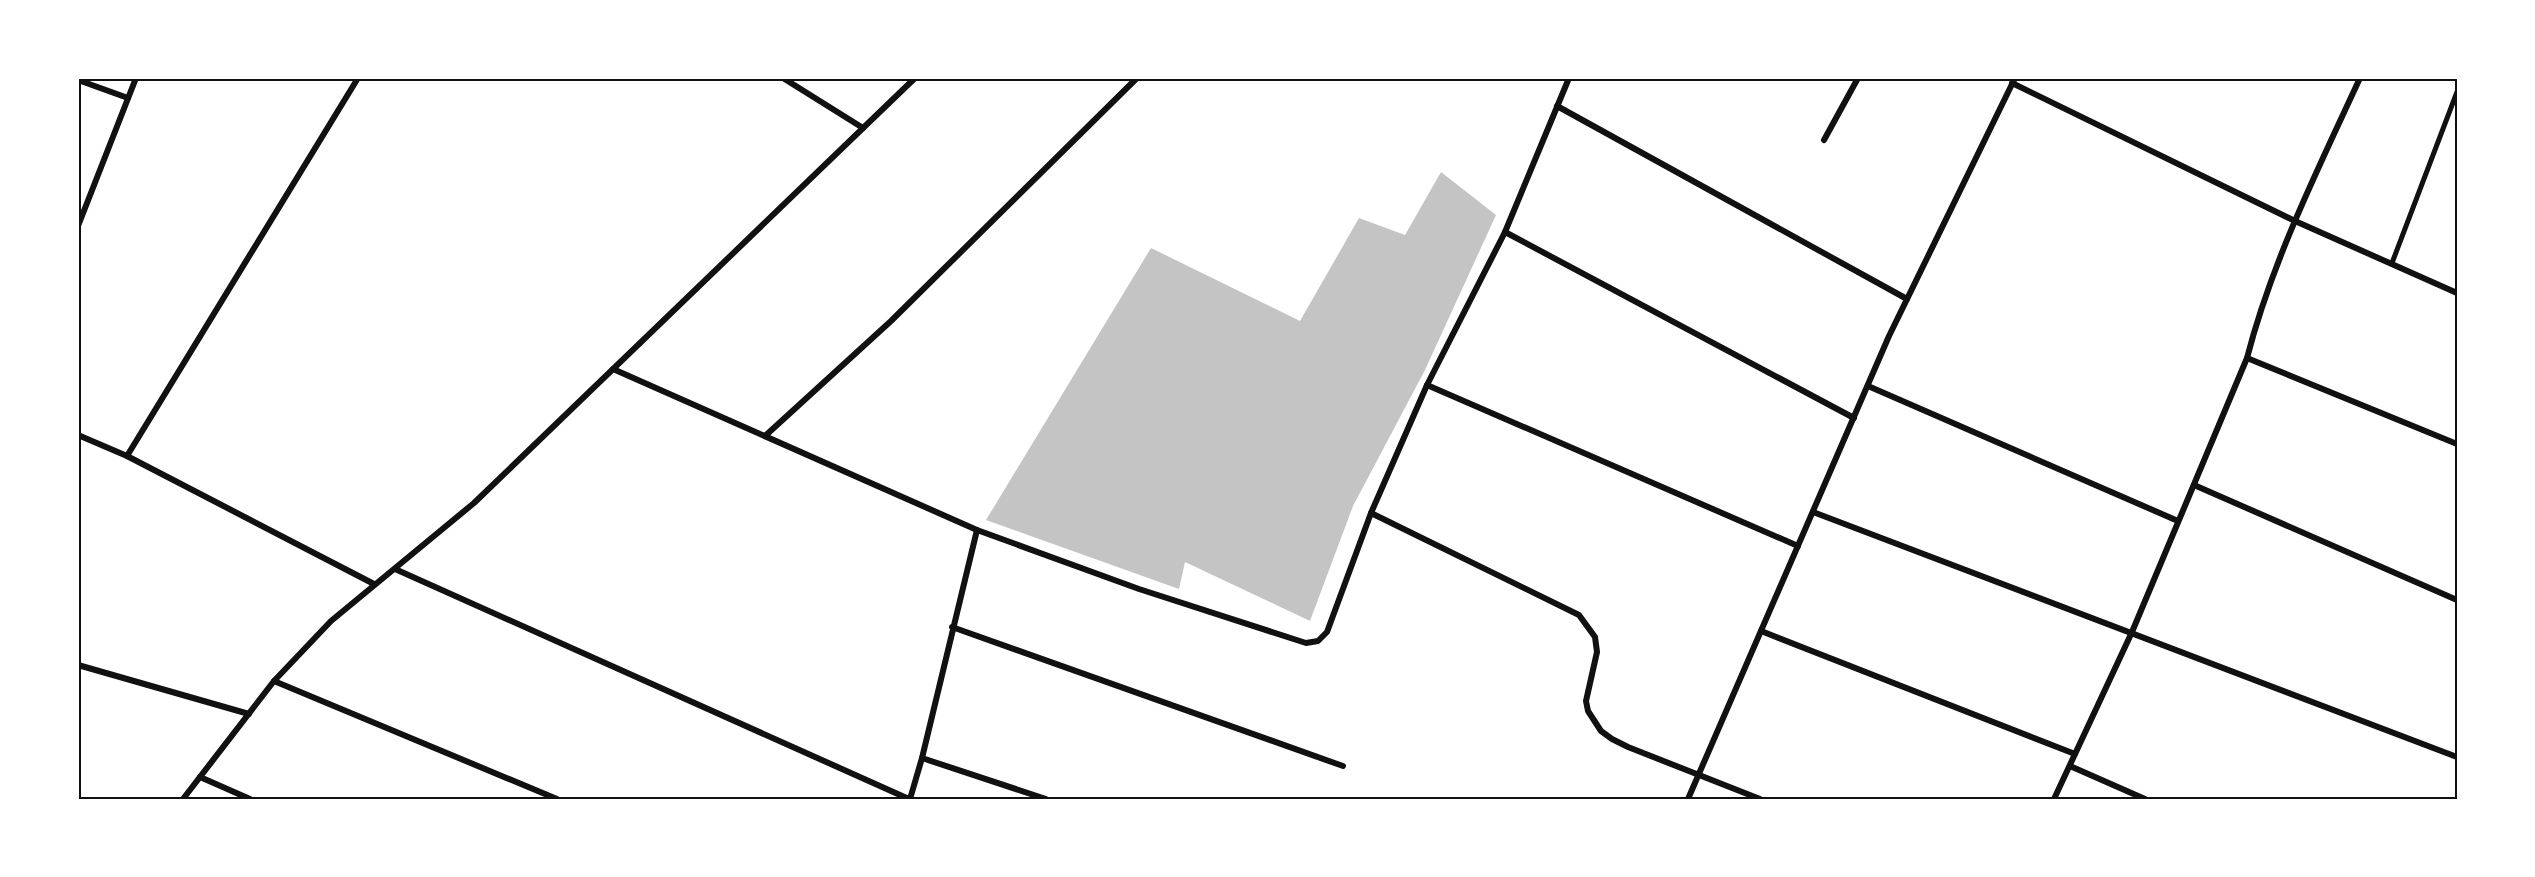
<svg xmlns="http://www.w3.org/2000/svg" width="2535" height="877" font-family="'Zilla Slab',serif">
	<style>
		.building { fill: #c4c4c4 }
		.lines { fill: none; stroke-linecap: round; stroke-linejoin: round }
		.pedestrian { stroke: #111; stroke-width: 5 }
		.minor { stroke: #111; stroke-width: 6 }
		.neatline { fill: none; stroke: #111; stroke-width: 2 }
	</style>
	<rect width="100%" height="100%" fill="#fff"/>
	<polygon class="building" points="1441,172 1496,215 1425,370 1353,506 1310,621 1185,562 1179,589 986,520 1151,248 1300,321 1359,218 1405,235"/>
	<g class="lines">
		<polyline class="pedestrian" points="2392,263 2457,92"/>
		<g class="minor">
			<polyline points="783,78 863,128"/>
			<polyline points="78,80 128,98"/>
			<polyline points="2012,83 2295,221 2457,293"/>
			<polyline points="1557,106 1907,299"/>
			<polyline points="1824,140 1858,78"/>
			<polyline points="78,226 136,78"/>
			<polyline points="1505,232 1854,418"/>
			<polyline points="2247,358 2457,444"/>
			<polyline points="613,369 977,530 1139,589 1306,643 1318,641 1327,632 1371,513 1427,385 1505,232 1569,78"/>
			<polyline points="1427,385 1798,546"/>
			<polyline points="1868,386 2178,521"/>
			<polyline points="78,435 127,456 374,584"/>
			<polyline points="765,436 891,321 1137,78"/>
			<polyline points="127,456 358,78"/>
			<polyline points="2194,485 2457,600"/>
			<polyline points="1813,512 2457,757"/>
			<polyline points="1371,513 1579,615 1595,637 1597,652 1586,701 1588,711 1601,731 1612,739 1628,747 1760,799"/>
			<polyline points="395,569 909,799"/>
			<polyline points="952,627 1343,766"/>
			<polyline points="1761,631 2075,754"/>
			<polyline points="78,665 249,714"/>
			<polyline points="274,681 557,799"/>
			<polyline points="922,758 1046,799"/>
			<polyline points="2070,766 2145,799"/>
			<polyline points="200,777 250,799"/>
			<polyline points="183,799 274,681 331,621 474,503 915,78"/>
			<polyline points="910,799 922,758 977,530"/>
			<polyline points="1688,799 1889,336 2015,78"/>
			<path d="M2054,799l78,-167 115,-274c25,-97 71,-189 113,-280"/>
		</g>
	</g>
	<rect width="2535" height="877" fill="none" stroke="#ffffff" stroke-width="159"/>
	<rect x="80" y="80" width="2376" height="718" class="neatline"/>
</svg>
